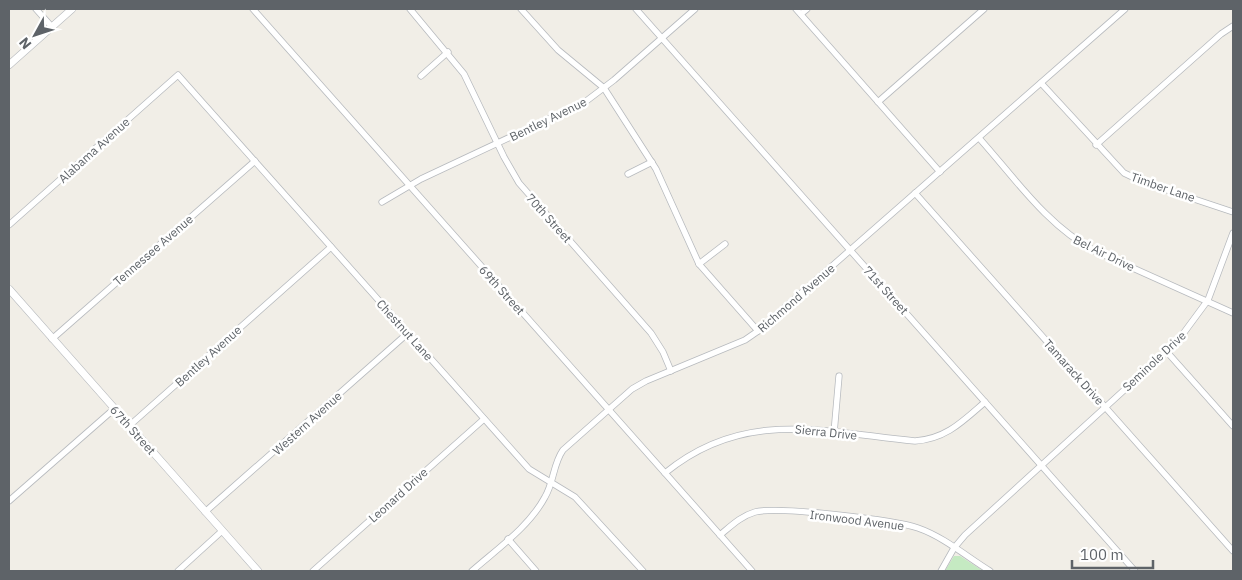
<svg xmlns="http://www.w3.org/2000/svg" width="1242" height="580" font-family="'IBM Plex Sans',sans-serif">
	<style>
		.green { fill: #c5eac2 }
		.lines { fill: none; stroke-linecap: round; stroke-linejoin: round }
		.minor-casing { stroke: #b7babe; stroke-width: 7 }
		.tertiary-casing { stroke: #b7babe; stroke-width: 8 }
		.minor { stroke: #fff; stroke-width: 5.5 }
		.tertiary { stroke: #fff; stroke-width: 7 }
		.labels { text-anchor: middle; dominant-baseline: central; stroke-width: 5; stroke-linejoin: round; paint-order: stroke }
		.street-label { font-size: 12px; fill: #5e6368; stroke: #fff }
	</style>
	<rect width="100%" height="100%" fill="#f1eee7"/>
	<polygon class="green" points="954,556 960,556 983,571 945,571"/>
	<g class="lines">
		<g class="minor-casing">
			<g id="minor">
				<polyline points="36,9 52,27"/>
				<polyline points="253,9 752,571"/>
				<polyline points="410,9 464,74 504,157 519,183 651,333 663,352 671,371"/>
				<polyline points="521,9 558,50 604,88 656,169 699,264 758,331"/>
				<polyline points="636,9 1135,571"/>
				<polyline points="796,9 940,172"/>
				<polyline points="801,14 807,9"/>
				<polyline points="421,76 448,52"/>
				<polyline points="1041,83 1124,173 1143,182 1233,212"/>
				<polyline points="878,102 984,9"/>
				<path d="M979,138c35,39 68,88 116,113l138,62"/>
				<polyline points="1096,145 1221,34 1233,26"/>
				<polyline points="628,174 652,162"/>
				<polyline points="915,193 1233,551"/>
				<polyline points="382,202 421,179 585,102 614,80 695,9"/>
				<polyline points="9,225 178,75 529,469 575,497 643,571"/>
				<polyline points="699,264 725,244"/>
				<polyline points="52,339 255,161"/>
				<polyline points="1167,352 1233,426"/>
				<polyline points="129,426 331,247"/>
				<polyline points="834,433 839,376"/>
				<path d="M665,473c79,-65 158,-41 250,-32 31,-2 48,-20 70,-39"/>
				<polyline points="9,501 114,409"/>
				<polyline points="205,512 408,333"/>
				<path d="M720,535c11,-9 21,-19 35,-23 22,-6 140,8 163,16 26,9 49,29 72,43"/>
				<polyline points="508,539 536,571"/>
				<polyline points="178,571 222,531"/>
				<polyline points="313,571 484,419"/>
				<path d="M472,571c25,-22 57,-44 73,-74 9,-15 8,-33 18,-47l69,-61 14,-8 99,-41 13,-9 367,-322"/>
				<polyline points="941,571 954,548 965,535 1177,342 1208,300 1233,233"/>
			</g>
		</g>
		<g class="tertiary-casing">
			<g id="tertiary">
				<polyline points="9,65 72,9"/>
				<polyline points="9,289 258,571"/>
			</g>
		</g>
		<use href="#minor" class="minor"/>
		<use href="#tertiary" class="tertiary"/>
	</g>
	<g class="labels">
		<g class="street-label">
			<text transform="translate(548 119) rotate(-26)">Bentley Avenue</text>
			<text transform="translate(94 150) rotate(-42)">Alabama Avenue</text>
			<text transform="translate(1163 187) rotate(19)">Timber Lane</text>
			<text transform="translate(549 218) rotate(48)">70th Street</text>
			<text transform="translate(153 250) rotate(-41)">Tennessee Avenue</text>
			<text transform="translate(1104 253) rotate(26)">Bel Air Drive</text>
			<text transform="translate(502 290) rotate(48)">69th Street</text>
			<text transform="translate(886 290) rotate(48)">71st Street</text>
			<text transform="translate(796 298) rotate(-41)">Richmond Avenue</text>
			<text transform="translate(405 330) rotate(48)">Chestnut Lane</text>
			<text transform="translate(208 356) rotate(-42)">Bentley Avenue</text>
			<text transform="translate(1154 361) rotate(-43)">Seminole Drive</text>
			<text transform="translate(1074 372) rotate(48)">Tamarack Drive</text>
			<text transform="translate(307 423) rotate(-42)">Western Avenue</text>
			<text transform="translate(133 430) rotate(48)">67th Street</text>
			<text transform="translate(826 432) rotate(6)">Sierra Drive</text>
			<text transform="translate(398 495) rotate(-42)">Leonard Drive</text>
			<text transform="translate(857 520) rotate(7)">Ironwood Avenue</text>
		</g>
	</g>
	<rect width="1242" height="580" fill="none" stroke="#5e6368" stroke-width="20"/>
	<g transform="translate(35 35) rotate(230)" stroke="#ffffff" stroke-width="4" paint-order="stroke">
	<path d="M0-4L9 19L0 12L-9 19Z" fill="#5e6368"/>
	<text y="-8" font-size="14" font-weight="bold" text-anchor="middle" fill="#5e6368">N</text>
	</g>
	<path d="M1072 560v8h81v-8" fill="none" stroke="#5e6368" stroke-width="2.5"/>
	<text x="1080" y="560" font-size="15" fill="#5e6368" stroke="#ffffff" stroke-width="4" paint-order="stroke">100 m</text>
</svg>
